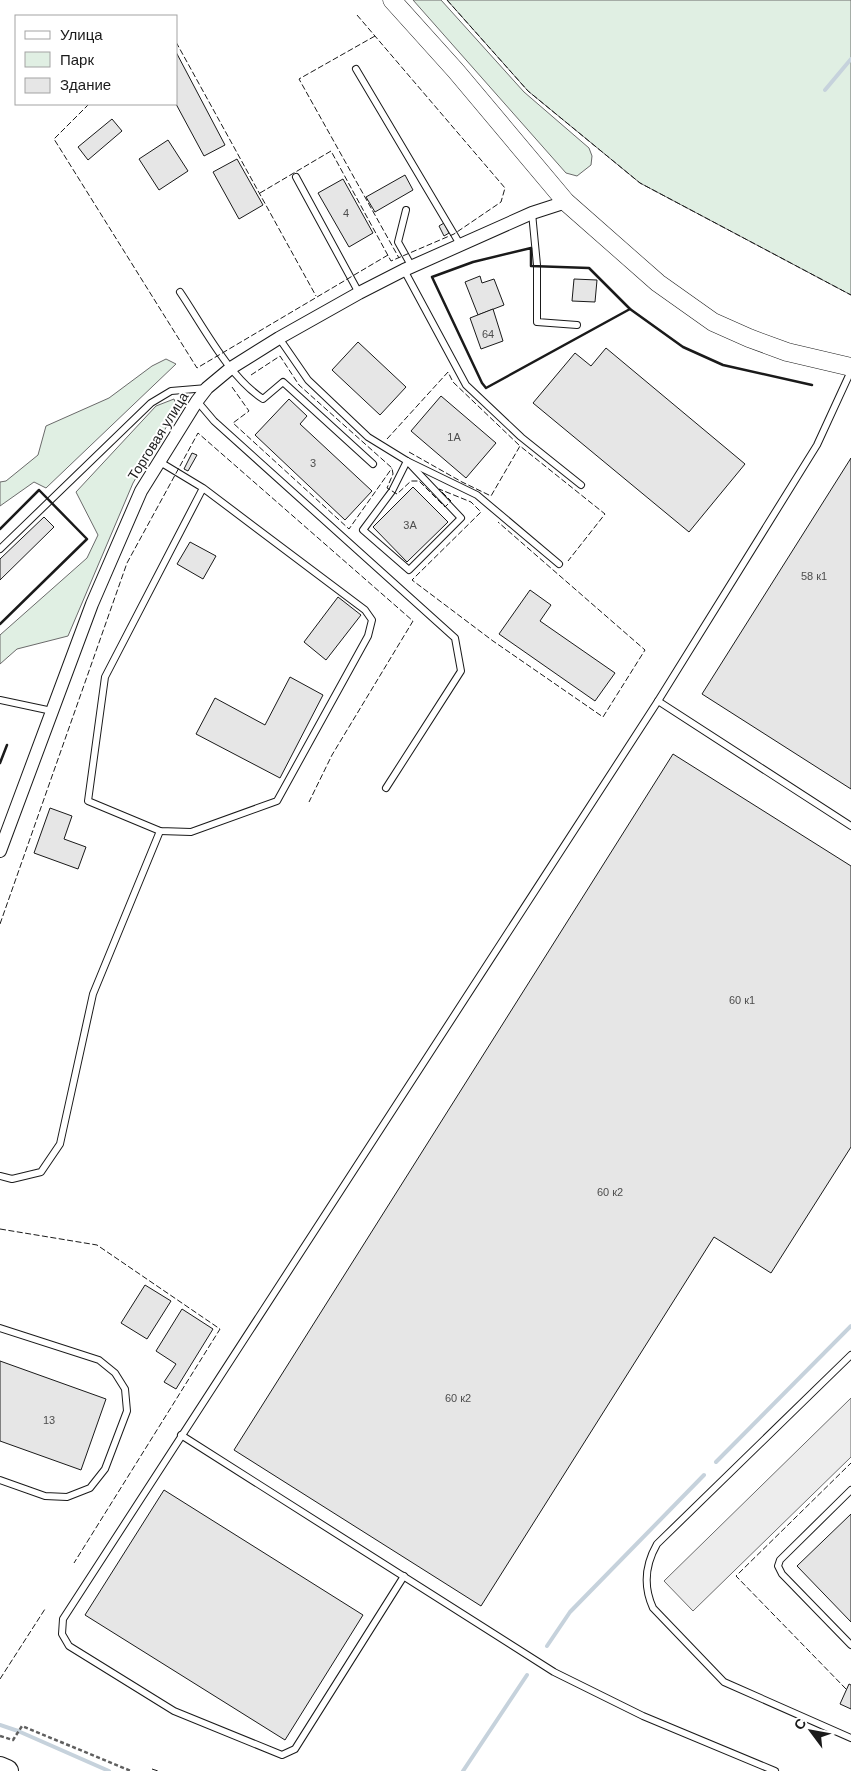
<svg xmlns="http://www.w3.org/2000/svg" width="851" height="1771" font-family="Arial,sans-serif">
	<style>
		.green { fill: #e0efe3; stroke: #6a6a6a }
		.parking { fill: #ededed; stroke: #6a6a6a }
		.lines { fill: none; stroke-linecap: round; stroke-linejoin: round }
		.stream { stroke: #c6d2dc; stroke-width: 4 }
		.building { fill: #e6e6e6; stroke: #1a1a1a }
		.lane-casing { stroke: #1a1a1a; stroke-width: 8 }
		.street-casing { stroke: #1a1a1a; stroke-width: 14 }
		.secondary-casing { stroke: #1a1a1a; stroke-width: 19 }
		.highway-casing { stroke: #1a1a1a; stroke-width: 24 }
		.path { stroke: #5f5f5f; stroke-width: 2.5; stroke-dasharray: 4 2.5; stroke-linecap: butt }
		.lane { stroke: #fff; stroke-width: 6 }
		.street { stroke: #fff; stroke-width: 12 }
		.secondary { stroke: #fff; stroke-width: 18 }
		.highway { stroke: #fff; stroke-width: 22 }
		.fence { stroke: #1a1a1a; stroke-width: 1; stroke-dasharray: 6 2.5; stroke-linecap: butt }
		.wall { stroke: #1a1a1a; stroke-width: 2.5 }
		.labels { text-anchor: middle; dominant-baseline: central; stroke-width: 4; stroke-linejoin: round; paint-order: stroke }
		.number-label { font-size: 11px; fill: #4d4d4d }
		.street-label { font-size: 14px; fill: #1a1a1a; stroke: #fff }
	</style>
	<rect width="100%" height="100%" fill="#fff"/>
	<g class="green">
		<polygon points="413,0 441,0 524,92 589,148 592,156 591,165 577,176 566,173"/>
		<polygon points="447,0 851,0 851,295 640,183 528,91"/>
		<polygon points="166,359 176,364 46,488 34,482 0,506 0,482 6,481 38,455 46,426 109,398 152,366"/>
		<polygon points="174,399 177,409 133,483 68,636 17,649 0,664 0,635 87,558 98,535 76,492 156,406"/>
	</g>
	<polygon class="parking" points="851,1398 851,1457 693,1611 664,1581"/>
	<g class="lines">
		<g class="stream">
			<polyline points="825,90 851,59"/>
			<polyline points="716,1462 851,1326"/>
			<polyline points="547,1646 570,1612 704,1475"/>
			<polyline points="0,1725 18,1731 109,1771"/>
			<polyline points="463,1771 527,1675"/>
		</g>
	</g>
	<g class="building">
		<polygon points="176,52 225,145 204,156 176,104"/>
		<polygon points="112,119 122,131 88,160 78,147"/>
		<polygon points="168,140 188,171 159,190 139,159"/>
		<polygon points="237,159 263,205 239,219 213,172"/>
		<polygon points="405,175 413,190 375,212 366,197"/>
		<polygon points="343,179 373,233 349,247 318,193"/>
		<polygon points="444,223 449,233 444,236 439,226"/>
		<polygon points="480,276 482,283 494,279 504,305 478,315 465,282"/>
		<polygon points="574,279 597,280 595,302 572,301"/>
		<polygon points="493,309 503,341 481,349 470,318"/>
		<polygon points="358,342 406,387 380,415 332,370"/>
		<polygon points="606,348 745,464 689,532 533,403 575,353 591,366"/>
		<polygon points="441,396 496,443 466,478 411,431"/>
		<polygon points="289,399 307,416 300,424 372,491 345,520 255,435"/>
		<polygon points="192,453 197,455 188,471 184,469"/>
		<polygon points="851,458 851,789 702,694"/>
		<polygon points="413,487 448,522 407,562 373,527"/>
		<polygon points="44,517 54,527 0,580 0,559"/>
		<polygon points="190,542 216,556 203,579 177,564"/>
		<polygon points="530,590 551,605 540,621 615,673 595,701 499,634"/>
		<polygon points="338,597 361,615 326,660 304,642"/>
		<polygon points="290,677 323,695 280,778 196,734 215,698 265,725"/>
		<polygon points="673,754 851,866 851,1147 771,1273 714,1237 481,1606 234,1450"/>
		<polygon points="50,808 72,816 64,839 86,847 78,869 34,853"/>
		<polygon points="145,1285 171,1301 147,1339 121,1323"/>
		<polygon points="182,1309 213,1329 176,1389 164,1382 176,1364 156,1351"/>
		<polygon points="0,1361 106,1399 81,1470 0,1441"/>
		<polygon points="164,1490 363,1615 285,1740 85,1615"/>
		<polygon points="851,1514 851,1622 797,1566"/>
		<polygon points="849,1684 851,1685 851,1709 840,1704"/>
	</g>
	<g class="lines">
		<g class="lane-casing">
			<g id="lane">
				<polyline points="356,69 461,246"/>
				<polyline points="296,177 359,293"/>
				<polyline points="406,210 398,242 412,267"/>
				<polyline points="532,213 537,265 537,322 577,325"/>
				<polyline points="404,270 466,385 521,437 581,485"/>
				<path d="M180,292c23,34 49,85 83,107l20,-17 90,82"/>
				<polyline points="279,338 308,380 368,437 407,461 477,495 559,564"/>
				<polyline points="197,401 214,421 455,638 461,671 386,788"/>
				<polygon points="407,461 461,518 409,570 363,530 392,491"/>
				<polyline points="160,462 203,488 365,610 372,620 368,636 277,801 191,832 160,831 88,801 105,677 203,488"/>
				<polyline points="0,549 151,403 171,391 207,388"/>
				<polyline points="0,700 52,711"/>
				<polyline points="658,701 851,826"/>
				<polyline points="0,1176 12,1179 41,1172 60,1144 93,994 160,831"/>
				<polyline points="0,1328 99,1360 115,1373 125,1389 127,1411 105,1469 90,1488 67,1497 45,1496 0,1480"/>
				<path d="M851,1355l-194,189c-12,21 -14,42 -4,64l71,74 127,56"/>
				<polyline points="181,1435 554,1672 643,1716 775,1771"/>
				<polyline points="851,1490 780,1560 778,1566 782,1574 851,1645"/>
				<polyline points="404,1576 295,1749 282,1755 174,1711 69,1646 62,1634 63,1619 658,701 817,445 851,371"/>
			</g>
		</g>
		<g class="street-casing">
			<polyline id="street" points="0,851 92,604 141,491 197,401 207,388 231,368 279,338 359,293 404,270 532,213 566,202"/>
		</g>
		<g class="secondary-casing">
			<polyline id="secondary" points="392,0 456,71 566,202 658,283 713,322 749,338 787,352 851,367"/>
		</g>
		<g class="highway-casing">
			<polyline id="highway" points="0,1768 7,1771"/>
		</g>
		<polyline class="path" points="0,1736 13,1740 22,1726 131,1771"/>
		<use href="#lane" class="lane"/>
		<use href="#street" class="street"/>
		<use href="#secondary" class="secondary"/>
		<use href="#highway" class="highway"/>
		<g class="fence">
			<polyline points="447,0 528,91 640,183 851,295"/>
			<polyline points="375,36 299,79 399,258"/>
			<polyline points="176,42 316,296"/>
			<polyline points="89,104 54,139 197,368 388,255"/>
			<polyline points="260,193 331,151 391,261 454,234 501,202 505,188 357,15"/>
			<polyline points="251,375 280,356 299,385 392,468 393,474 387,488 397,494 411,481 419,481 445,507 451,501 439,489 471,502 481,512 412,580 493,641 603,717 645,650 498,522"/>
			<polyline points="232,387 249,411 233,423 349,529 392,468"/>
			<polyline points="387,439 448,372 453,382 520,446"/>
			<polyline points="409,452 462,482 491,496 520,446 605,514 568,561"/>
			<polyline points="0,924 127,563 198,433 413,621 332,755 309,802"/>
			<polyline points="0,1229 97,1245 220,1329 74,1563"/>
			<polyline points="0,1679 45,1609"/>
			<polyline points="846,1689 736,1576 851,1463"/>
			<polyline points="152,1769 158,1771"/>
		</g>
		<g class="wall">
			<polygon points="531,248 531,266 589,268 630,309 486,388 482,383 432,277 473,262"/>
			<polyline points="630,309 683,347 723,365 812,385"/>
			<polyline points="0,529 39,490 87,539 0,624"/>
			<polyline points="0,763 7,745"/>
		</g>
	</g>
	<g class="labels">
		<g class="number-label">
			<text x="346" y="213">4</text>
			<text x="488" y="334">64</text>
			<text x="454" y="437">1А</text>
			<text x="313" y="463">3</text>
			<text x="410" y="525">3А</text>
			<text x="814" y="576">58 к1</text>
			<text x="742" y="1000">60 к1</text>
			<text x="610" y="1192">60 к2</text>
			<text x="458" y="1398">60 к2</text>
			<text x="49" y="1420">13</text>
		</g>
		<g class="street-label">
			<text transform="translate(158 436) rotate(-58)">Торговая улица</text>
		</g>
	</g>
	<rect x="15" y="15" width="162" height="90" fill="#ffffff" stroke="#a3a3a3"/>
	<rect x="25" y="31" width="25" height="8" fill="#ffffff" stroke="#a3a3a3"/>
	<text x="60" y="40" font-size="15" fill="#1a1a1a">Улица</text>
	<rect x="25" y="52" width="25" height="15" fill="#e0efe3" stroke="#a3a3a3"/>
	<text x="60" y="65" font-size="15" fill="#1a1a1a">Парк</text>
	<rect x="25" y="78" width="25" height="15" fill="#e6e6e6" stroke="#a3a3a3"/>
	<text x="60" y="90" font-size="15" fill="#1a1a1a">Здание</text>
	<g transform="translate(811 1731) rotate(302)" stroke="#ffffff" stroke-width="4" paint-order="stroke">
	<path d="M0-4L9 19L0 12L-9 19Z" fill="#1a1a1a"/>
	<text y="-8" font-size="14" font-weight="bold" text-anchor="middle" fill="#1a1a1a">С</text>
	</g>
</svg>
